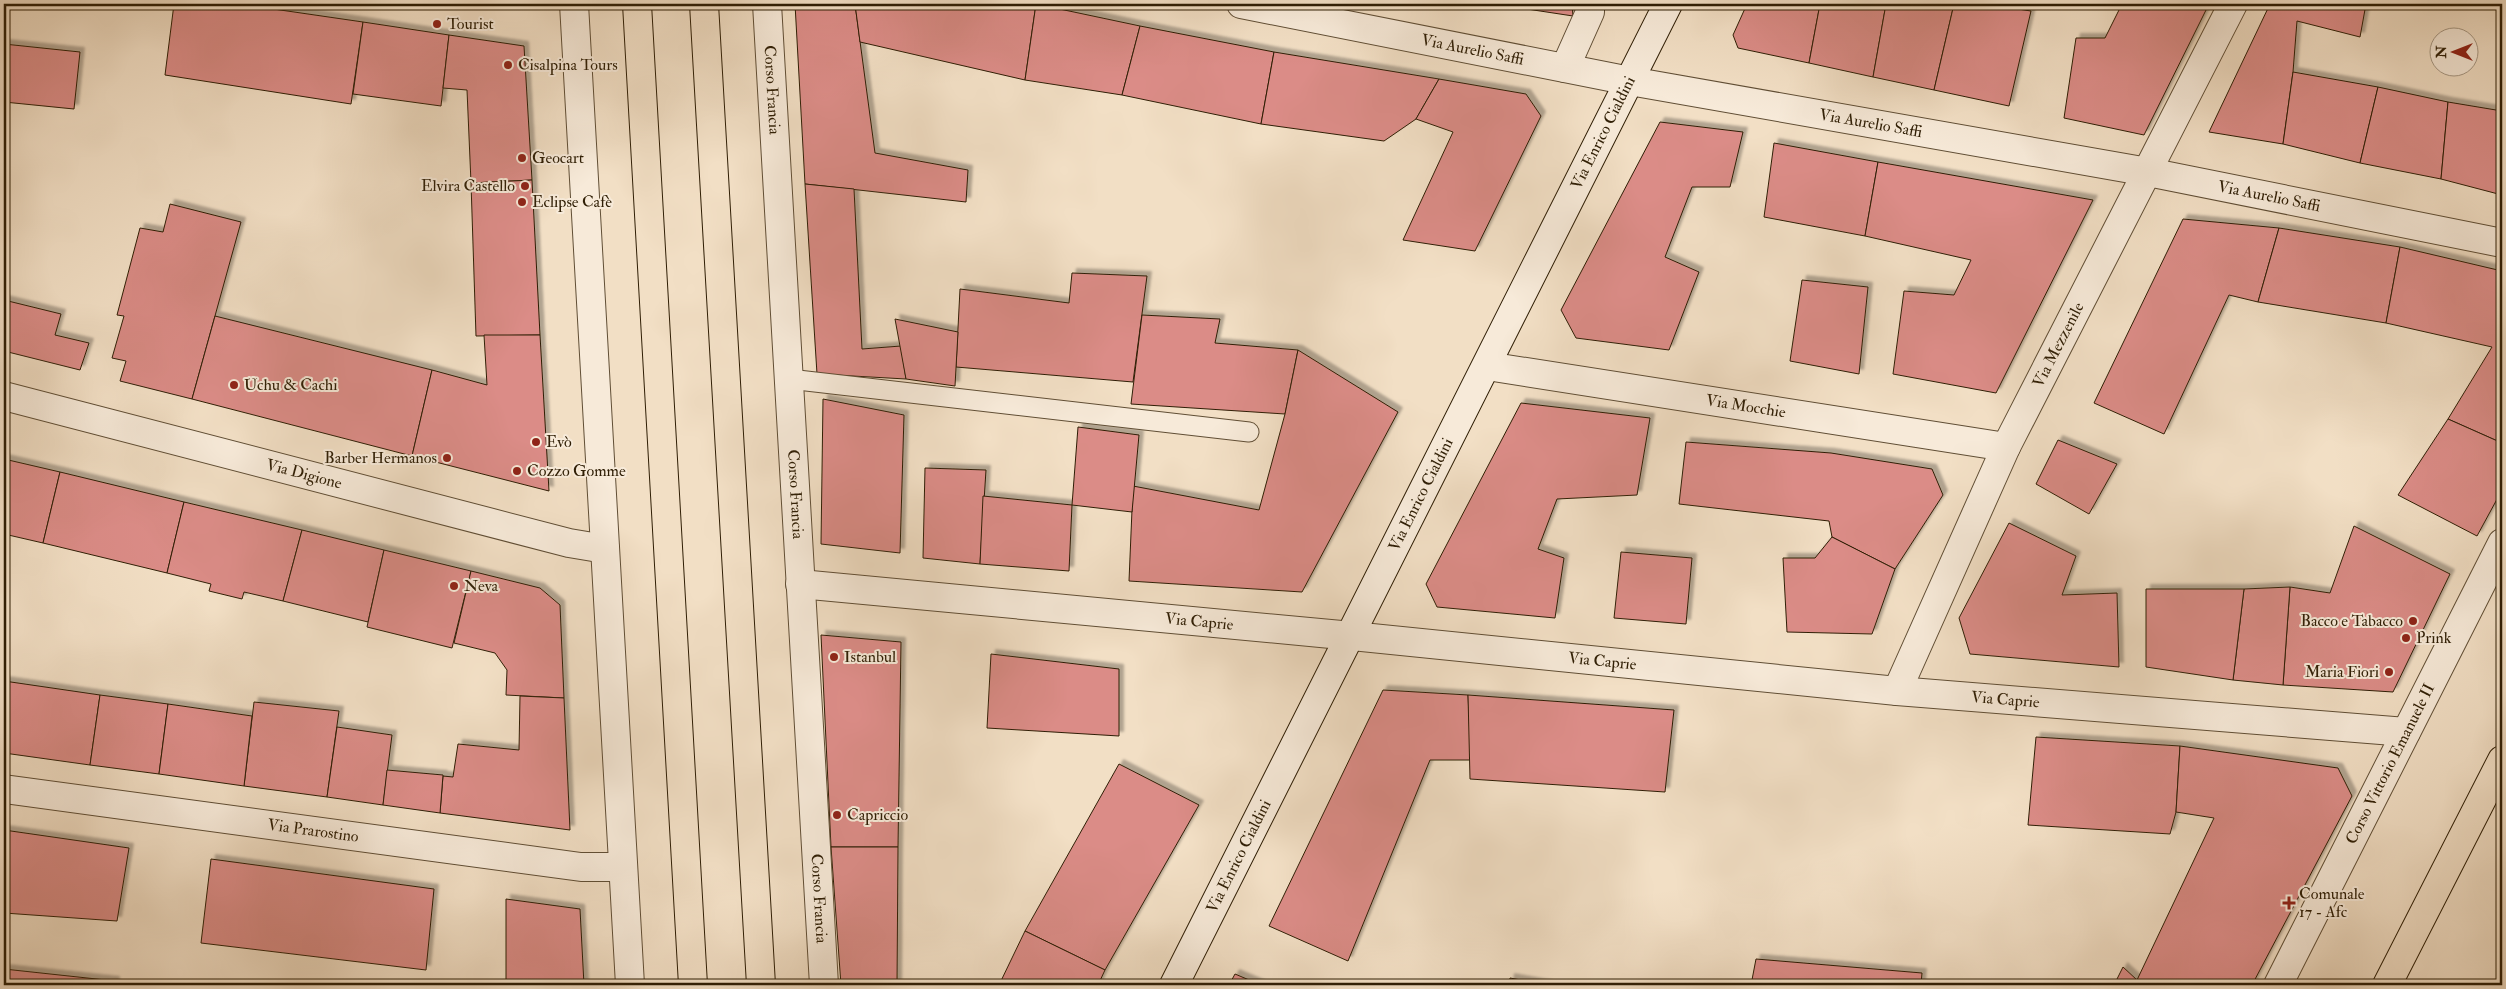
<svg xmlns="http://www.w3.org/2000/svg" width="2506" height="989" font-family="'IM FELL Double Pica',serif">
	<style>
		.building { fill: #db8c87; stroke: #2f1e05; filter: url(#shadow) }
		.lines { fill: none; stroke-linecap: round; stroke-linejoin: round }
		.lane-casing { stroke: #604e35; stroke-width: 21 }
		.street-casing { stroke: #604e35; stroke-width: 30 }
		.secondary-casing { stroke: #2f1e05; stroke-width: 30 }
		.primary-casing { stroke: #2f1e05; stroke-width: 30 }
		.lane { stroke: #f7ead9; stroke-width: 19 }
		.street { stroke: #f7ead9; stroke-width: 28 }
		.secondary { stroke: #f7ead9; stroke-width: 28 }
		.primary { stroke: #f2dfc5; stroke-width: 28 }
		.poi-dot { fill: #8f2418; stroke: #f7ead9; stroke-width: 2 }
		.labels { text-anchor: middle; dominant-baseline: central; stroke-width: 4; stroke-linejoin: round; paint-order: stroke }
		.poi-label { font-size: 16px; fill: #2f1e05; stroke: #f7ead9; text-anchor: start }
		.street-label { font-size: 16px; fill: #2f1e05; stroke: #f7ead9 }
	</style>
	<defs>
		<filter id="shadow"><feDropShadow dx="4.5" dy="-4.5" stdDeviation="1" flood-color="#0004"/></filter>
	</defs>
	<rect width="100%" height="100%" fill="#f2dfc5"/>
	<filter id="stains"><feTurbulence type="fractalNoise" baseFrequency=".004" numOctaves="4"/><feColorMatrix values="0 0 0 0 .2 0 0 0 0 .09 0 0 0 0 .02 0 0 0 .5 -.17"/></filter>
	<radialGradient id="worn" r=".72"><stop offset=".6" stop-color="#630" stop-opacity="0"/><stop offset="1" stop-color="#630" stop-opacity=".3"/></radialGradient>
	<g class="building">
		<polygon points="174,4 239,4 363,22 351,104 165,75"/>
		<polygon points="795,4 855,4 875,153 968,170 966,202 805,184"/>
		<polygon points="855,4 1036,4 1025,80 860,42"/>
		<polygon points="1036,4 1140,26 1122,95 1025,80"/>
		<polygon points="1494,4 1572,4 1573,16"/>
		<polygon points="1747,4 1820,4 1809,63 1738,48 1733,35"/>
		<polygon points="1820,4 1886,4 1873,77 1809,63"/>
		<polygon points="1886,4 1954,4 1934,90 1873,77"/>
		<polygon points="1954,4 1985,4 2031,11 2009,106 1934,90"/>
		<polygon points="2122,4 2209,4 2144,135 2064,118 2076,38 2105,38"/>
		<polygon points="2270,4 2366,4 2360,37 2297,21 2293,72 2283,144 2209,132"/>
		<polygon points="363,22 449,35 441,106 353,94"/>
		<polygon points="1140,26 1274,52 1261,124 1122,95"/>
		<polygon points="449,35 524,46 532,180 471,183 467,90 443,88"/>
		<polygon points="4,44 80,52 74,109 4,102"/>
		<polygon points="1274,52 1439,79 1416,119 1384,141 1261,124"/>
		<polygon points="2293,72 2378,87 2360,163 2283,144"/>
		<polygon points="1439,79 1526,94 1541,116 1475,251 1403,240 1453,132 1416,119"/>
		<polygon points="2378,87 2448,102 2441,179 2360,163"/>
		<polygon points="2448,102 2502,111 2502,195 2441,179"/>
		<polygon points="1660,122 1743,132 1730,187 1692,187 1665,257 1699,272 1669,350 1576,338 1561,310"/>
		<polygon points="1774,143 1878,162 1865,236 1764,217"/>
		<polygon points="1878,162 2093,200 1996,393 1893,374 1904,291 1954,295 1971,260 1865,236"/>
		<polygon points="532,180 540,335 476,336 471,183"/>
		<polygon points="805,184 854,189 862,349 901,346 906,379 817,374"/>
		<polygon points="170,204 241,222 192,399 120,381 126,361 112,358 124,316 117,315 140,228 163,232"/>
		<polygon points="2183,219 2279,228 2258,302 2229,295 2164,434 2094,403"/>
		<polygon points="2279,228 2400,247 2386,323 2258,302"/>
		<polygon points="2400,247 2502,271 2502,443 2448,419 2492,347 2386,323"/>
		<polygon points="1072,273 1147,276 1133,382 956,367 960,289 1069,303"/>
		<polygon points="1802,280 1868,287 1859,374 1790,361"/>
		<polygon points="4,300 61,314 55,335 89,343 80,370 4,351"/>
		<polygon points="1142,315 1220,319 1215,343 1298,350 1285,414 1131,404"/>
		<polygon points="215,316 432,370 412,456 192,399"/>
		<polygon points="895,319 958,332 955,386 906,379"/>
		<polygon points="484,335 540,335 549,491 412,456 432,370 487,385"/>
		<polygon points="1298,350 1398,412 1302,592 1129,581 1133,486 1259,510 1285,414"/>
		<polygon points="823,399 904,415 900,553 821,544"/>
		<polygon points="1521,403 1650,418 1637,495 1557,499 1538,549 1564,558 1555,618 1437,607 1426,584"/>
		<polygon points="2448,419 2502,443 2502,490 2477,536 2398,495"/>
		<polygon points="1078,427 1139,435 1132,512 1072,505"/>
		<polygon points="2058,440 2117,464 2089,514 2036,484"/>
		<polygon points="1686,442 1831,453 1932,469 1943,495 1895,569 1832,537 1829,521 1679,504"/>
		<polygon points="4,459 60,472 43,543 4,534"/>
		<polygon points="925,468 986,470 980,564 923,558"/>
		<polygon points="60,472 184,502 167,573 43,543"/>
		<polygon points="983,496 1072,505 1069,571 980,564"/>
		<polygon points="184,502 302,530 283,601 244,592 242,599 209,591 211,584 167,573"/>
		<polygon points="2009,523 2076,556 2062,595 2117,593 2119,667 1970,654 1959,618"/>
		<polygon points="2354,526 2450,574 2393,692 2283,685 2290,587 2330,593"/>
		<polygon points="302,530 384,550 368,622 283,601"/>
		<polygon points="1832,537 1895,569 1872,634 1787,632 1783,558 1815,558"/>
		<polygon points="384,550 471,571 452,648 367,627"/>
		<polygon points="1621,552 1692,558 1686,624 1614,618"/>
		<polygon points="471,571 540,588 560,605 564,698 506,695 507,670 495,653 454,643"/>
		<polygon points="2290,587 2283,685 2233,680 2244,589"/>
		<polygon points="2146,589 2244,589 2233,680 2146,667"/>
		<polygon points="821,635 901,642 898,847 831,847"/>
		<polygon points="991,654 1119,669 1119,736 987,728"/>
		<polygon points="4,681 100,695 90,765 4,753"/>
		<polygon points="1383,690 1468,695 1471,760 1430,760 1348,961 1269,926"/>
		<polygon points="100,695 168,704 159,774 90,765"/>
		<polygon points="1468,695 1674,710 1665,792 1470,779"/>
		<polygon points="520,696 564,698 570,830 440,813 443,776 453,777 458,744 519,750"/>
		<polygon points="254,702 339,711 327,797 244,786"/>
		<polygon points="168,704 252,716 244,786 159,774"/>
		<polygon points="337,727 392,735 383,805 327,797"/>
		<polygon points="2036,737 2180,746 2176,812 2170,834 2028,825"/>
		<polygon points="2180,746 2338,768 2352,796 2252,985 2147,985 2137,980 2214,818 2176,812"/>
		<polygon points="1119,764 1199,805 1105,970 1025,931"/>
		<polygon points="387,770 443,775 440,813 383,805"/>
		<polygon points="4,830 129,848 117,921 4,913"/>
		<polygon points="831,847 898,847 897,985 841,985"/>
		<polygon points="211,859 434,889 426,970 201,943"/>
		<polygon points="506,899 580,909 584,985 506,985"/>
		<polygon points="1025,931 1105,970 1098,985 999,985"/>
		<polygon points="1756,959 1922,973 1921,985 1751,985"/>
		<polygon points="2123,967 2137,980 2147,985 2114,985"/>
		<polygon points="4,969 115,981 115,985 4,985"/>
		<polygon points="1235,974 1261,985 1229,985"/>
		<polygon points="1510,978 1548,985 1509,985"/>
	</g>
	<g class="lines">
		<g class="lane-casing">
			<polyline id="lane" points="789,379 1249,432"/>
		</g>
		<g class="street-casing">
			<g id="street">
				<polyline points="574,4 630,985"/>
				<path id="s1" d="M767,4l57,981"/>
				<path id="s2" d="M1241,4l389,77 518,91 354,71"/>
				<polyline points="1565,68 1590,12 1590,4"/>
				<path id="s3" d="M1487,366l519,81"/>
				<path id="s4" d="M4,396l565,147 36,6"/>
				<path id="s5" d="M800,584l552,52 545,55 509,41"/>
				<path id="s6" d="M1897,691l109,-244 227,-443"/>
				<path id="s7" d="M4,789l577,78h42"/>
				<path id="s8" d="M2278,985l224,-442"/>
			</g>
		</g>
		<g class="secondary-casing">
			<g id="secondary">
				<path id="s9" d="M1174,985l494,-981"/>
			</g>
		</g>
		<g class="primary-casing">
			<g id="primary">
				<polyline points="637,4 693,985"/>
				<polyline points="704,4 761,985"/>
				<polyline points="2387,985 2502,760"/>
			</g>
		</g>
		<use href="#lane" class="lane"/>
		<use href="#street" class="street"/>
		<use href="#secondary" class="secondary"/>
		<use href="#primary" class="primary"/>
	</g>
	<g class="poi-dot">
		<circle cx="437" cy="24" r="5"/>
		<circle cx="508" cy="65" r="5"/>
		<circle cx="522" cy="158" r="5"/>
		<circle cx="525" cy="186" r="5"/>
		<circle cx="522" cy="202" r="5"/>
		<circle cx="234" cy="385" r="5"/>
		<circle cx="536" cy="442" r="5"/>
		<circle cx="447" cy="458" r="5"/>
		<circle cx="517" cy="471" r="5"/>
		<circle cx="454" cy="586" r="5"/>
		<circle cx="2413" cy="621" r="5"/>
		<circle cx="2406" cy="638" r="5"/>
		<circle cx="834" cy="657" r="5"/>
		<circle cx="2389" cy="672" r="5"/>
		<circle cx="837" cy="815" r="5"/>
		<path d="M2286.5 895.5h5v5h5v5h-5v5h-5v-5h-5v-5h5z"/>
	</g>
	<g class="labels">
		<g class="poi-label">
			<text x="447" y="24">Tourist</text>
			<text x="518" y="65">Cisalpina Tours</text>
			<text x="532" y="158">Geocart</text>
			<text x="515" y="186" text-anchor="end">Elvira Castello</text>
			<text x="532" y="202">Eclipse Cafè</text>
			<text x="244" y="385">Uchu &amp; Cachi</text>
			<text x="546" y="442">Evò</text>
			<text x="437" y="458" text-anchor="end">Barber Hermanos</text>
			<text x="527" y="471">Cozzo Gomme</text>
			<text x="464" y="586">Neva</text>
			<text x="2403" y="621" text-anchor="end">Bacco e Tabacco</text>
			<text x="2416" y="638">Prink</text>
			<text x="844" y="657">Istanbul</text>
			<text x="2379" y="672" text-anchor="end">Maria Fiori</text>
			<text x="847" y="815">Capriccio</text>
			<text x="2299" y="894">Comunale<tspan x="2299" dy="18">17 - Afc</tspan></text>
		</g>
		<g class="street-label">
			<text stroke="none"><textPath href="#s2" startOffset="236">Via Aurelio Saffi</textPath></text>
			<text stroke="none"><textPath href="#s1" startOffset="86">Corso Francia</textPath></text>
			<text stroke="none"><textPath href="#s2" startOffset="641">Via Aurelio Saffi</textPath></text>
			<text stroke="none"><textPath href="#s9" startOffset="954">Via Enrico Cialdini</textPath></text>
			<text stroke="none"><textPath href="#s2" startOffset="1046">Via Aurelio Saffi</textPath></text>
			<text stroke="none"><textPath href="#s6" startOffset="382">Via Mezzenile</textPath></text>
			<text stroke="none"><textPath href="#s3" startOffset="262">Via Mocchie</textPath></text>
			<text stroke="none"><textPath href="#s4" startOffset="310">Via Digione</textPath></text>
			<text stroke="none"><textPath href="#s1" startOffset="491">Corso Francia</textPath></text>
			<text stroke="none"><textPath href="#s9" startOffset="549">Via Enrico Cialdini</textPath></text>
			<text stroke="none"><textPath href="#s5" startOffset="401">Via Caprie</textPath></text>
			<text stroke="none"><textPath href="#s5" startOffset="806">Via Caprie</textPath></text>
			<text stroke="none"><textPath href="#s5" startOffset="1211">Via Caprie</textPath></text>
			<text stroke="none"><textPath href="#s8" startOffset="248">Corso Vittorio Emanuele II</textPath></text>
			<text stroke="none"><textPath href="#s7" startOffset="312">Via Prarostino</textPath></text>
			<text stroke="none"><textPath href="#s9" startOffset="144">Via Enrico Cialdini</textPath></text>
			<text stroke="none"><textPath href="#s1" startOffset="896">Corso Francia</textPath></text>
		</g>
	</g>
	<rect width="2506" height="989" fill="none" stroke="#f2dfc5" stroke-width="20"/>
	<rect x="5" y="5" width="2496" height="979" fill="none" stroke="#2f1e05" stroke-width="2.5"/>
	<rect x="10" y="10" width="2486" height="969" fill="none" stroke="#2f1e05"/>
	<g transform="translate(2454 52) rotate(270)"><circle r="24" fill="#f7ead9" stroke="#a79884"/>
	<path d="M0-4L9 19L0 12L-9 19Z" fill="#8f2418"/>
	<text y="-8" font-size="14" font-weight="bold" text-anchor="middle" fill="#2f1e05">N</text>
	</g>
	<rect width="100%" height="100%" filter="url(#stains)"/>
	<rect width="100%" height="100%" fill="url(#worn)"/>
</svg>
